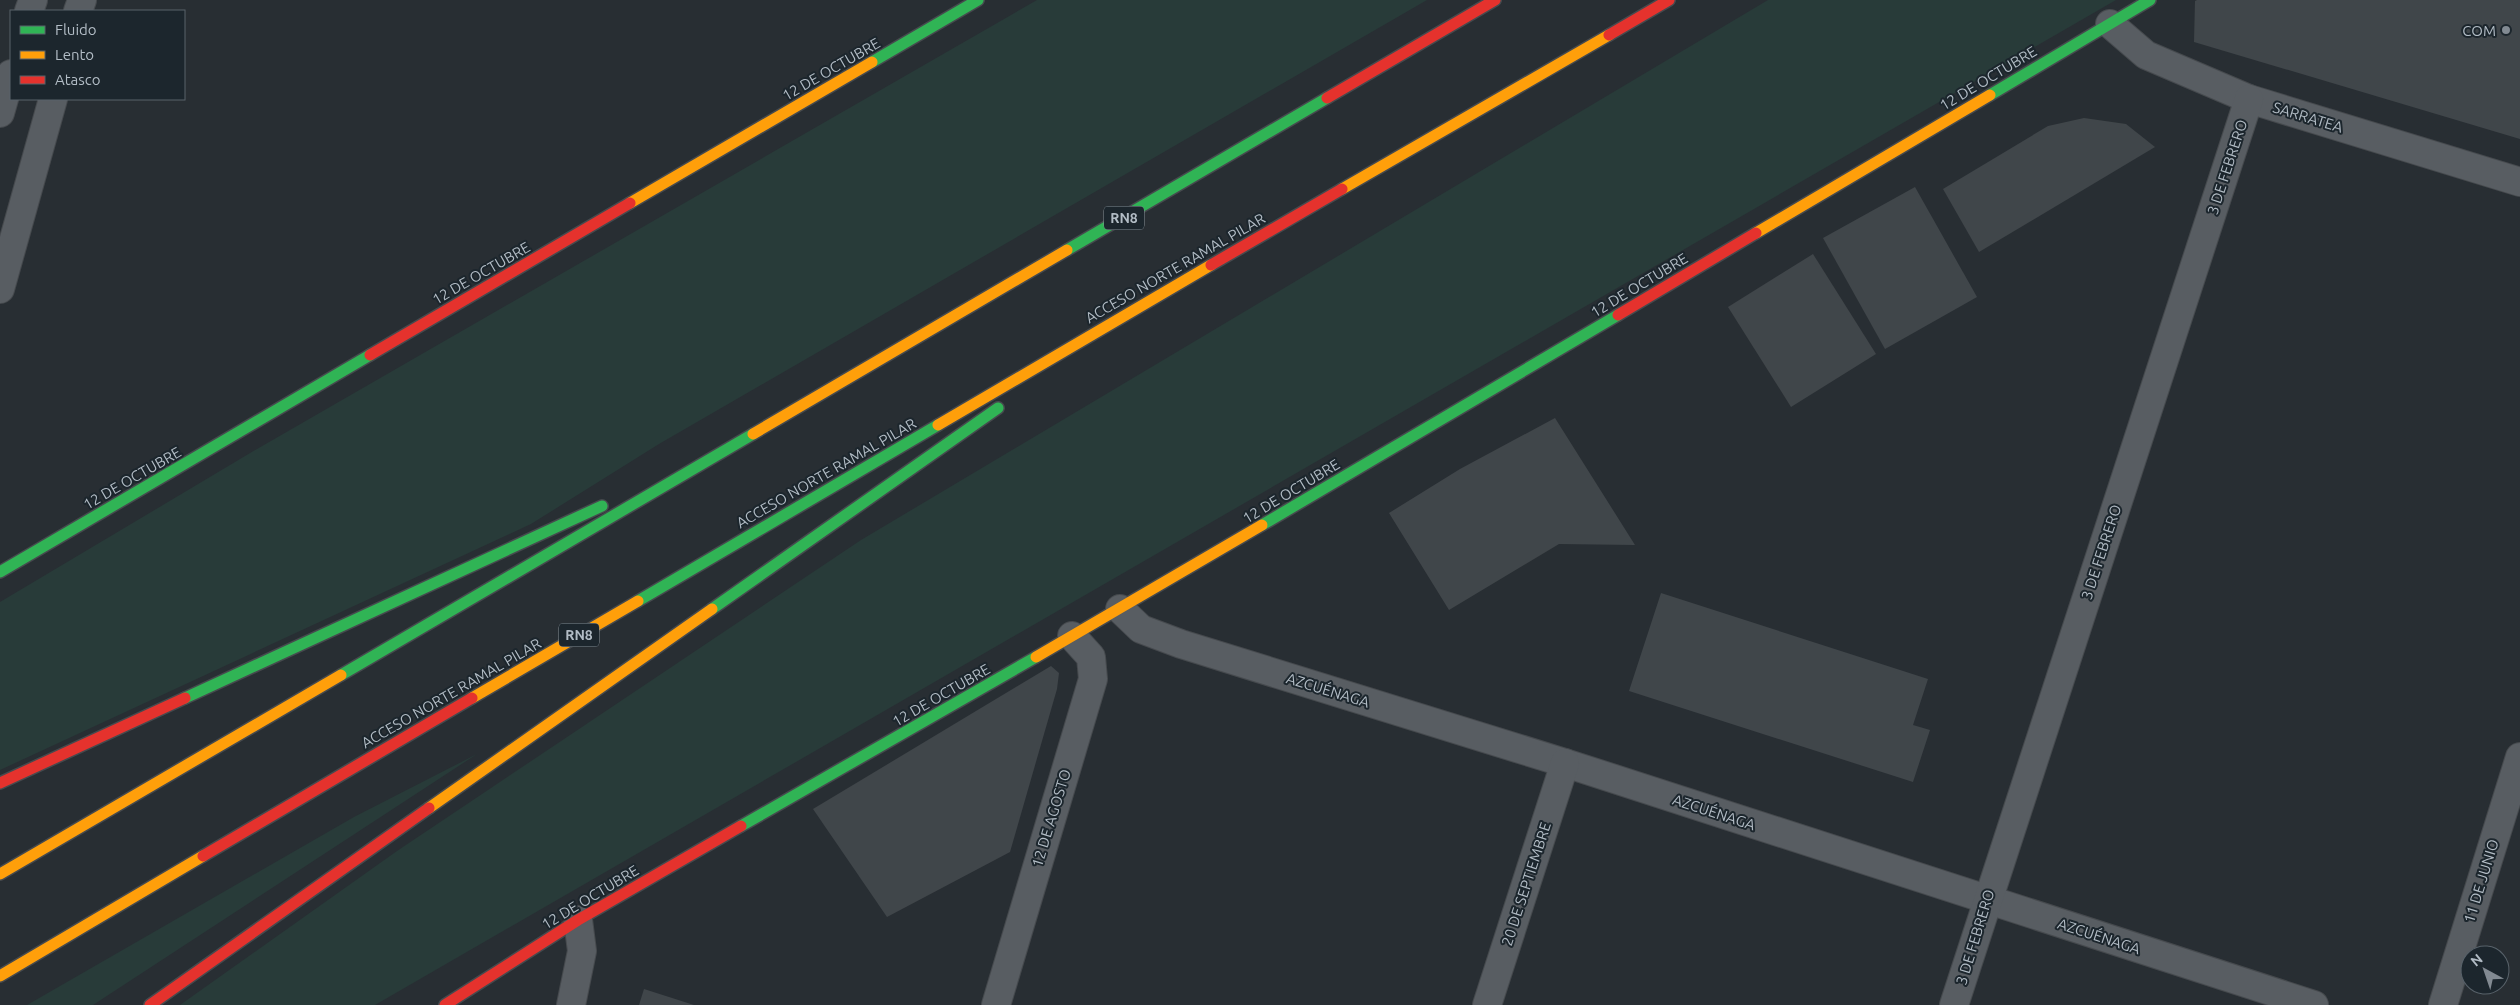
<svg xmlns="http://www.w3.org/2000/svg" width="2520" height="1005" font-family="Ubuntu,sans-serif">
	<style>
		.green { fill: #283b39 }
		.building { fill: #40464a }
		.lines { fill: none; stroke-linecap: round; stroke-linejoin: round }
		.street-casing { stroke: #464a4e; stroke-width: 30 }
		.fast-casing { stroke: #464a4e; stroke-width: 14 }
		.slow-casing { stroke: #464a4e; stroke-width: 14 }
		.jam-casing { stroke: #464a4e; stroke-width: 14 }
		.street { stroke: #585d62; stroke-width: 28 }
		.fast { stroke: #30b455; stroke-width: 11 }
		.slow { stroke: #ff9f0a; stroke-width: 11 }
		.jam { stroke: #e5322d; stroke-width: 11 }
		.poi-dot { fill: #828a92; stroke: #1c262d; stroke-width: 2 }
		.labels { text-anchor: middle; dominant-baseline: central; stroke-width: 4; stroke-linejoin: round; paint-order: stroke }
		.shield { fill: #1c262d; stroke: #858f97; stroke-width: 1 }
		.shield-label { font-size: 14px; font-weight: bold; fill: #b2bcc5 }
		.poi-label { font-size: 15px; fill: #b2bcc5; stroke: #1c262d; text-anchor: end }
		.street-label { font-size: 15px; fill: #b2bcc5; stroke: #1c262d }
	</style>
	<rect width="100%" height="100%" fill="#282e33"/>
	<g class="green">
		<polygon points="1037,0 1427,0 659,444 531,524 0,770 0,602 257,449"/>
		<polygon points="1768,0 2116,0 375,1005 180,1005 397,851 861,540"/>
		<polygon points="477,754 93,1005 27,1005 354,817"/>
	</g>
	<g class="building">
		<polygon points="2197,0 2520,0 2520,139 2194,42 2195,1"/>
		<polygon points="2084,118 2126,124 2155,147 1979,252 1943,189 2048,126"/>
		<polygon points="1915,187 1977,297 1885,349 1823,238"/>
		<polygon points="1813,254 1876,354 1791,407 1728,307"/>
		<polygon points="1555,418 1635,545 1559,544 1449,610 1389,513 1460,469"/>
		<polygon points="1661,593 1928,679 1913,725 1930,730 1913,782 1629,691"/>
		<polygon points="1051,666 1059,673 1057,689 1010,852 887,917 813,809"/>
		<polygon points="644,989 694,1005 639,1005"/>
	</g>
	<g class="lines">
		<g class="street-casing">
			<g id="street">
				<polyline points="29,11 33,0"/>
				<polyline points="78,11 82,0"/>
				<polyline points="2110,24 2146,55 2249,99 2520,182"/>
				<polyline points="0,113 11,74"/>
				<polyline points="0,289 53,99"/>
				<polyline points="1120,609 1141,629 1181,644 1565,763 2314,1005"/>
				<polyline points="571,1005 582,951 578,920"/>
				<polyline points="996,1005 1093,679 1091,657 1072,636"/>
				<polyline points="1487,1005 1565,763"/>
				<polyline points="1954,1005 2249,99"/>
				<polyline points="2443,1005 2520,757"/>
			</g>
		</g>
		<g class="fast-casing">
			<g id="fast">
				<polyline points="872,62 978,0"/>
				<polyline points="1990,95 2150,0"/>
				<polyline points="1067,250 1327,98"/>
				<polyline points="1262,525 1618,315"/>
				<polyline points="0,572 370,355"/>
				<polyline points="638,601 938,425"/>
				<polyline points="712,609 998,408"/>
				<polyline points="341,675 753,434"/>
				<polyline points="185,698 602,506"/>
				<polyline points="741,826 1036,657"/>
			</g>
		</g>
		<g class="slow-casing">
			<g id="slow">
				<polyline points="1342,189 1609,35"/>
				<polyline points="630,203 872,62"/>
				<polyline points="1756,233 1990,95"/>
				<polyline points="938,425 1211,265"/>
				<polyline points="753,434 1067,250"/>
				<polyline points="1036,657 1262,525"/>
				<polyline points="472,698 638,601"/>
				<polyline points="429,808 712,609"/>
				<polyline points="0,874 341,675"/>
				<polyline points="0,976 203,856"/>
			</g>
		</g>
		<g class="jam-casing">
			<g id="jam">
				<polyline points="1609,35 1669,0"/>
				<polyline points="1327,98 1495,0"/>
				<polyline points="1211,265 1342,189"/>
				<polyline points="1618,315 1756,233"/>
				<polyline points="370,355 630,203"/>
				<polyline points="0,783 185,698"/>
				<polyline points="203,856 472,698"/>
				<polyline points="150,1005 429,808"/>
				<polyline points="445,1005 578,920 741,826"/>
			</g>
		</g>
		<use href="#street" class="street"/>
		<use href="#fast" class="fast"/>
		<use href="#slow" class="slow"/>
		<use href="#jam" class="jam"/>
	</g>
	<circle class="poi-dot" cx="2506" cy="30" r="5"/>
	<g class="labels">
		<g class="shield">
			<rect x="1104" y="206.5" width="40" height="23" rx="4"/>
			<rect x="559" y="623.5" width="40" height="23" rx="4"/>
		</g>
		<g class="shield-label">
			<text x="1124" y="218">RN8</text>
			<text x="579" y="635">RN8</text>
		</g>
		<g class="poi-label">
			<text x="2496" y="30">COM</text>
		</g>
		<g class="street-label">
			<text transform="translate(831 69) rotate(-30)">12 DE OCTUBRE</text>
			<text transform="translate(1988 78) rotate(-31)">12 DE OCTUBRE</text>
			<text transform="translate(2308 117) rotate(17)">SARRATEA</text>
			<text transform="translate(2227 167) rotate(-72)">3 DE FEBRERO</text>
			<text transform="translate(1175 268) rotate(-30)">ACCESO NORTE RAMAL PILAR</text>
			<text transform="translate(481 273) rotate(-30)">12 DE OCTUBRE</text>
			<text transform="translate(1639 285) rotate(-31)">12 DE OCTUBRE</text>
			<text transform="translate(826 473) rotate(-30)">ACCESO NORTE RAMAL PILAR</text>
			<text transform="translate(132 478) rotate(-30)">12 DE OCTUBRE</text>
			<text transform="translate(1291 491) rotate(-31)">12 DE OCTUBRE</text>
			<text transform="translate(2101 552) rotate(-72)">3 DE FEBRERO</text>
			<text transform="translate(1328 690) rotate(17)">AZCUÉNAGA</text>
			<text transform="translate(451 693) rotate(-30)">ACCESO NORTE RAMAL PILAR</text>
			<text transform="translate(941 695) rotate(-30)">12 DE OCTUBRE</text>
			<text transform="translate(1714 812) rotate(18)">AZCUÉNAGA</text>
			<text transform="translate(1051 818) rotate(-73)">12 DE AGOSTO</text>
			<text transform="translate(2481 881) rotate(-73)">11 DE JUNIO</text>
			<text transform="translate(1526 884) rotate(-72)">20 DE SEPTIEMBRE</text>
			<text transform="translate(590 897) rotate(-31)">12 DE OCTUBRE</text>
			<text transform="translate(2099 936) rotate(18)">AZCUÉNAGA</text>
			<text transform="translate(1975 937) rotate(-73)">3 DE FEBRERO</text>
		</g>
	</g>
	<rect x="10" y="10" width="175" height="90" fill="#1c262d" stroke="#58626a"/>
	<rect x="20" y="26" width="25" height="8" fill="#30b455" stroke="#58626a"/>
	<text x="55" y="35" font-size="15" fill="#b2bcc5">Fluido</text>
	<rect x="20" y="51" width="25" height="8" fill="#ff9f0a" stroke="#58626a"/>
	<text x="55" y="60" font-size="15" fill="#b2bcc5">Lento</text>
	<rect x="20" y="76" width="25" height="8" fill="#e5322d" stroke="#58626a"/>
	<text x="55" y="85" font-size="15" fill="#b2bcc5">Atasco</text>
	<g transform="translate(2485 970) rotate(320)"><circle r="24" fill="#1c262d" stroke="#58626a"/>
	<path d="M0-4L9 19L0 12L-9 19Z" fill="#828a92"/>
	<text y="-8" font-size="14" font-weight="bold" text-anchor="middle" fill="#b2bcc5">N</text>
	</g>
</svg>
